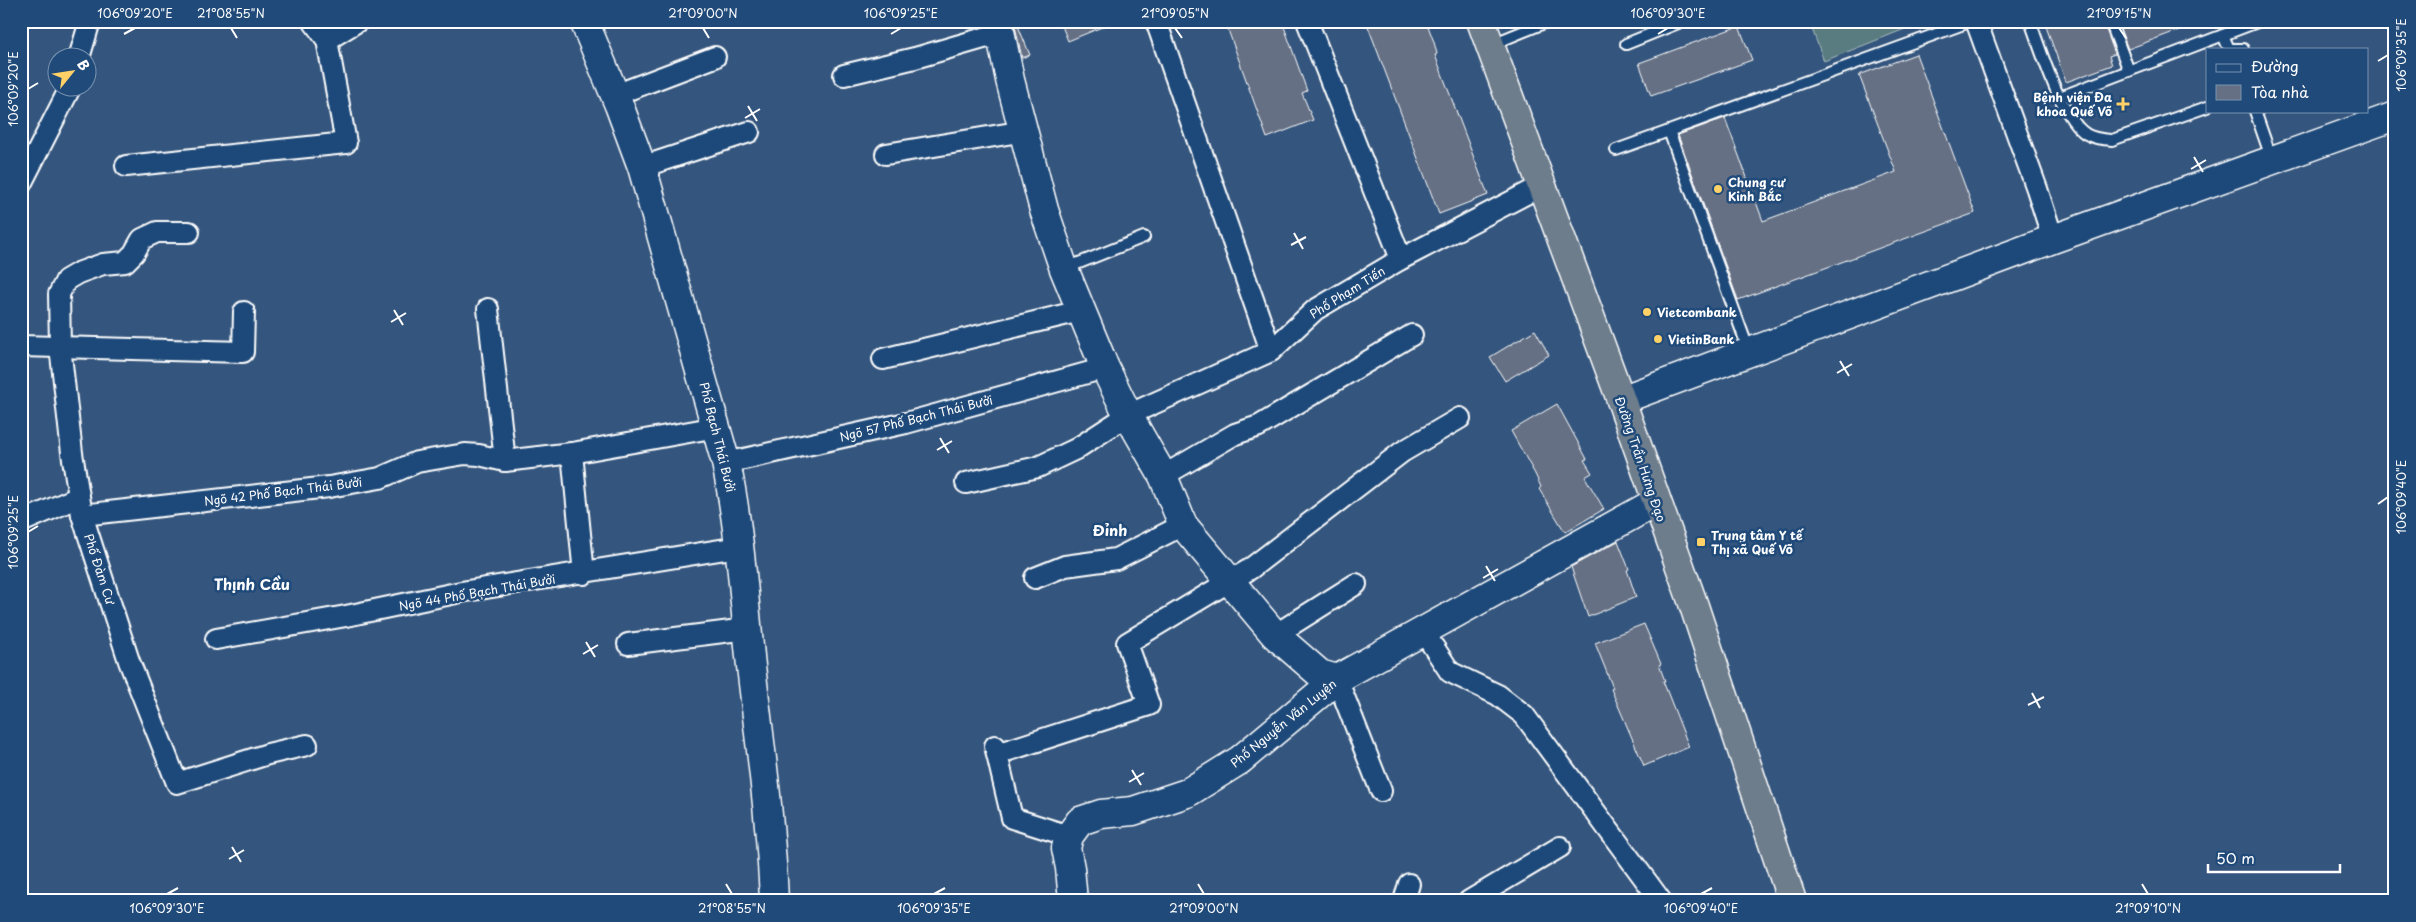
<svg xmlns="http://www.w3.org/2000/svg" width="2416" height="922" font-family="'Playpen Sans',sans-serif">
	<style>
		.green { fill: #587b80; stroke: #acbdc0 }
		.building { fill: #657084; stroke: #fff }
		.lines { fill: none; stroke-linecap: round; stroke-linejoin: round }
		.lane-casing { stroke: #fff; stroke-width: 14 }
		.street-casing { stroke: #fff; stroke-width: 24 }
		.secondary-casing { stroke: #fff; stroke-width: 31 }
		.highway-casing { stroke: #fff; stroke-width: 31 }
		.lane { stroke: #1f4a7a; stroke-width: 10 }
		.street { stroke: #1f4a7a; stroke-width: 20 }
		.secondary { stroke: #1f4a7a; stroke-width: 28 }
		.highway { stroke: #6d7d8c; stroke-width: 28 }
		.ticks { fill: none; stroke: #fff; stroke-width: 2 }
		.poi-dot { fill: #ffd166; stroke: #1f4a7a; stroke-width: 2 }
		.labels { text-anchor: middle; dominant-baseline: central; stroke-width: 5; stroke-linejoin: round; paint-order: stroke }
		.poi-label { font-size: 12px; font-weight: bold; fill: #fff; stroke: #1f4a7a; text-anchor: start }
		.street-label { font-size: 12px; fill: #fff; stroke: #1f4a7a }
		.quarter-label { font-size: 15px; font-weight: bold; fill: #fff; stroke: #1f4a7a }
		.neatline { fill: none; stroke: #fff; stroke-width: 2 }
		.ticks-label { font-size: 12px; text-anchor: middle; fill: #fff }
	</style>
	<rect width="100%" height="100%" fill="#34557d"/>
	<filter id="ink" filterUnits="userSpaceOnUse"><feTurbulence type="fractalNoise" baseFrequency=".02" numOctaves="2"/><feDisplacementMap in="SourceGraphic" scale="10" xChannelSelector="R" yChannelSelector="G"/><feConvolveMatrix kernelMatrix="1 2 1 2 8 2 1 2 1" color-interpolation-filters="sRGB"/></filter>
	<g filter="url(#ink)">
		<polygon class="green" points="1809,21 1925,21 1824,61"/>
		<g class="building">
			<polygon points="1014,21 1016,21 1030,55 1022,58"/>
			<polygon points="1060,21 1114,21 1114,22 1068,41"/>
			<polygon points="1242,21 1282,21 1307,91 1302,93 1313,120 1267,138 1227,27"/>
			<polygon points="1366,21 1426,21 1434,42 1437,54 1435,55 1488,195 1439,214"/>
			<polygon points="2044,21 2103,21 2115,54 2109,56 2112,65 2066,82"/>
			<polygon points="2117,21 2197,21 2198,23 2128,49"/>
			<polygon points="1739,26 1752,60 1651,96 1639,63"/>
			<polygon points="1916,54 1975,213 1738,300 1678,135 1725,118 1763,221 1896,172 1859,75"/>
			<polygon points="1535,330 1549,355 1505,381 1490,357"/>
			<polygon points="1557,404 1587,459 1584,460 1592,473 1585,477 1604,509 1565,532 1539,489 1541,487 1535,474 1511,431"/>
			<polygon points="1618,541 1629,569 1627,570 1636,597 1588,617 1571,567"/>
			<polygon points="1644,624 1661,664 1659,665 1665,681 1663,681 1689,747 1644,766 1611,689 1613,688 1595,643"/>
		</g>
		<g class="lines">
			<g class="lane-casing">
				<g id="lane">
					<path d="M2030,21c11,29 31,97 56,113 9,5 16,5 26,6l95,-33"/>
					<polyline points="2110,21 2129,71"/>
					<polyline points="2223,35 2229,49"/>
					<polyline points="1626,44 1683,21"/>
					<polyline points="1490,45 1549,21"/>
					<polyline points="2230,49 2243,49"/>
					<polyline points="2060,97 2260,21"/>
					<polyline points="2255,111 2272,160"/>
					<polyline points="1669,131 1972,21"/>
					<polyline points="1616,150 1669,131 1749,351"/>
					<polyline points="1064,269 1144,237"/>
				</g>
			</g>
			<g class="street-casing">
				<g id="street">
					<polyline points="1156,21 1271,351"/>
					<polyline points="1307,21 1401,259"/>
					<polyline points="1976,21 2037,189 2053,239"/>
					<polyline points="327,40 358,21"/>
					<polyline points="79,58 90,21"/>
					<polyline points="844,75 915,58 1001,33"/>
					<polyline points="615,95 715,57"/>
					<polyline points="886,154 1024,131"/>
					<polyline points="126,166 346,143 327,40 313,21"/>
					<polyline points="642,167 749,132"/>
					<polyline points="21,184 70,88"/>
					<polyline points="189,232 157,232 142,239 134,253 125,262 103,264 78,273 66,280 59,294 60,346 72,453 82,515 129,661 177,783 268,754 307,745"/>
					<polyline points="488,309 505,461"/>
					<polyline points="21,346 243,352 244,312"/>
					<polyline points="883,359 1080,311"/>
					<polyline points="572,453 584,574"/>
					<polyline points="726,463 906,423 1105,368"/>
					<polyline points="1163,476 1235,434 1259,426 1412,335"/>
					<polyline points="966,483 1038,467 1076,449 1128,415 1271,351 1315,310 1401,259 1543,185"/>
					<polyline points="82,515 329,487 380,478 417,462 465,454 479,455 505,461 572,453 717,427"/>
					<polyline points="21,522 79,497"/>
					<polyline points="1035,578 1065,566 1116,559 1183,525"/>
					<polyline points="1423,631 1450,672 1498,695 1524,715 1661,901"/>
					<polyline points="1275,635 1356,584"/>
					<polyline points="216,639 346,616 461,592 738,547"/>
					<polyline points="628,644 747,629"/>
					<polyline points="1337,679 1381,791"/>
					<polyline points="995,746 1012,818 1069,836"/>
					<polyline points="997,754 1149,705 1127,643 1250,569 1402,452 1460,418"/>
					<polyline points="1404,901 1409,884"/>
					<polyline points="1469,901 1560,847"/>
				</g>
			</g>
			<g class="secondary-casing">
				<g id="secondary">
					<path d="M584,21l35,84 23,62 84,296c14,66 18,136 25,203 9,78 20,156 23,235"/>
					<polyline points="998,21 1010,80 1044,210 1064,269 1105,368 1128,415 1163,476 1183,525 1275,635 1320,674 1337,679"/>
					<polyline points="1621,400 2053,239 2395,116"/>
					<polyline points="1073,901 1070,868 1066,848 1069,836 1080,821 1101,814 1133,811 1187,793 1240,760 1337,679 1656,502"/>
				</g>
			</g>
			<g class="highway-casing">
				<polyline id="highway" points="1481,21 1621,400 1694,606 1792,901"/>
			</g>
			<use href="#lane" class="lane"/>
			<use href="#street" class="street"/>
			<use href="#secondary" class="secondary"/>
			<use href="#highway" class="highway"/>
		</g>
	</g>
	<path class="ticks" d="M231,28l6,10M703,28l6,10M1175,28l7,10M2119,28l7,10M124,34l11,-6M891,34l10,-6M1658,34l10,-6M2378,61l10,-6M28,89l10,-6M748,106l9,15M745,118l15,-9M2194,157l9,15M2191,169l15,-9M1294,233l9,16M1291,245l15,-8M394,310l9,15M391,322l15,-9M1840,361l9,15M1837,373l15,-9M940,438l9,15M937,450l15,-9M2378,504l10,-7M28,532l10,-6M1486,566l9,15M1483,578l15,-9M586,642l9,15M583,654l15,-9M2032,693l8,15M2028,705l16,-8M1132,770l9,15M1129,782l15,-9M232,847l9,15M229,859l15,-9M726,884l6,10M1198,884l6,10M2142,884l6,10M167,894l11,-6M934,894l11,-6M1701,894l11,-6"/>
	<g class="poi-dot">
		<path d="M2120.5 96.5h5v5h5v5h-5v5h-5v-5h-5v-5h5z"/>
		<circle cx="1718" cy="189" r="5"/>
		<circle cx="1647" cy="312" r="5"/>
		<circle cx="1658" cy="339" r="5"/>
		<rect x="1696" y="537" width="10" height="10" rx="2.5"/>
	</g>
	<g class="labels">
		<g class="poi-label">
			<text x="2112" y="97" text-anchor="end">Bệnh viện Đa<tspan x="2112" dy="14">khoa Quế Võ</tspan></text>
			<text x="1728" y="182">Chung cư<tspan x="1728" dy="14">Kinh Bắc</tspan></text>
			<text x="1657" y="312">Vietcombank</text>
			<text x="1668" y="339">VietinBank</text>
			<text x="1711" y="535">Trung tâm Y tế<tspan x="1711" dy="14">Thị xã Quế Võ</tspan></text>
		</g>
		<g class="street-label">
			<text transform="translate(1347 292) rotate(-32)">Phố Phạm Tiến</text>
			<text transform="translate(916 418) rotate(-14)">Ngõ 57 Phố Bạch Thái Bưởi</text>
			<text transform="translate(718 437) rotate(76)">Phố Bạch Thái Bưởi</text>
			<text transform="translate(1641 459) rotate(71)">Đường Trần Hưng Đạo</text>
			<text transform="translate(283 491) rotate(-7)">Ngõ 42 Phố Bạch Thái Bưởi</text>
			<text transform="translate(100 569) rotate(72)">Phố Đàm Cư</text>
			<text transform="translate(477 592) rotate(-10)">Ngõ 44 Phố Bạch Thái Bưởi</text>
			<text transform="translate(1283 723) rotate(-39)">Phố Nguyễn Văn Luyện</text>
		</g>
		<g class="quarter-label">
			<text x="1110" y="529">Đỉnh</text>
			<text x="252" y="583">Thịnh Cầu</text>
		</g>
	</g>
	<rect width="2416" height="922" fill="none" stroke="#1f4a7a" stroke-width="55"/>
	<rect x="2206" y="48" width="162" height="65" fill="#1f4a7a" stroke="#7992af"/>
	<rect x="2216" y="64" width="25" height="8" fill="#1f4a7a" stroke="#7992af"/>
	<text x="2251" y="72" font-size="15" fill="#ffffff">Đường</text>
	<rect x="2216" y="85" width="25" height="15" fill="#657084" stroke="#7992af"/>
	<text x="2251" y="98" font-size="15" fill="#ffffff">Tòa nhà</text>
	<g transform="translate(72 72) rotate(60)"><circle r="24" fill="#1f4a7a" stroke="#7992af"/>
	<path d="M0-4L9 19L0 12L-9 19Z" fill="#ffd166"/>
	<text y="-8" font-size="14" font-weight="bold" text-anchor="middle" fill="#ffffff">B</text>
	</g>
	<path d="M2208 864v8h132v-8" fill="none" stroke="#ffffff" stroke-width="2.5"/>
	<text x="2216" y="864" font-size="15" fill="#ffffff" stroke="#1f4a7a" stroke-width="4" paint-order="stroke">50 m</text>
	<rect x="28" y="28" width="2360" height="866" class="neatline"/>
	<g class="ticks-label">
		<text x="135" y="18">106°09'20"E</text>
		<text x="231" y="18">21°08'55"N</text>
		<text x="703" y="18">21°09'00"N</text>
		<text x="901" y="18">106°09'25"E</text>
		<text x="1175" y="18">21°09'05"N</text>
		<text x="1668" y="18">106°09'30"E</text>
		<text x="2119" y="18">21°09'15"N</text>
		<text transform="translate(2402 55) rotate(-90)" y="4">106°09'35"E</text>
		<text transform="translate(14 89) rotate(-90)" y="4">106°09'20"E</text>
		<text transform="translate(2402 497) rotate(-90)" y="4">106°09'40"E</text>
		<text transform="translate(14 532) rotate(-90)" y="4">106°09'25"E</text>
		<text x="167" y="913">106°09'30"E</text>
		<text x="732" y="913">21°08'55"N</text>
		<text x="934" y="913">106°09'35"E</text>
		<text x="1204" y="913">21°09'00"N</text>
		<text x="1701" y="913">106°09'40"E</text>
		<text x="2148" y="913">21°09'10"N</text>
	</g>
</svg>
